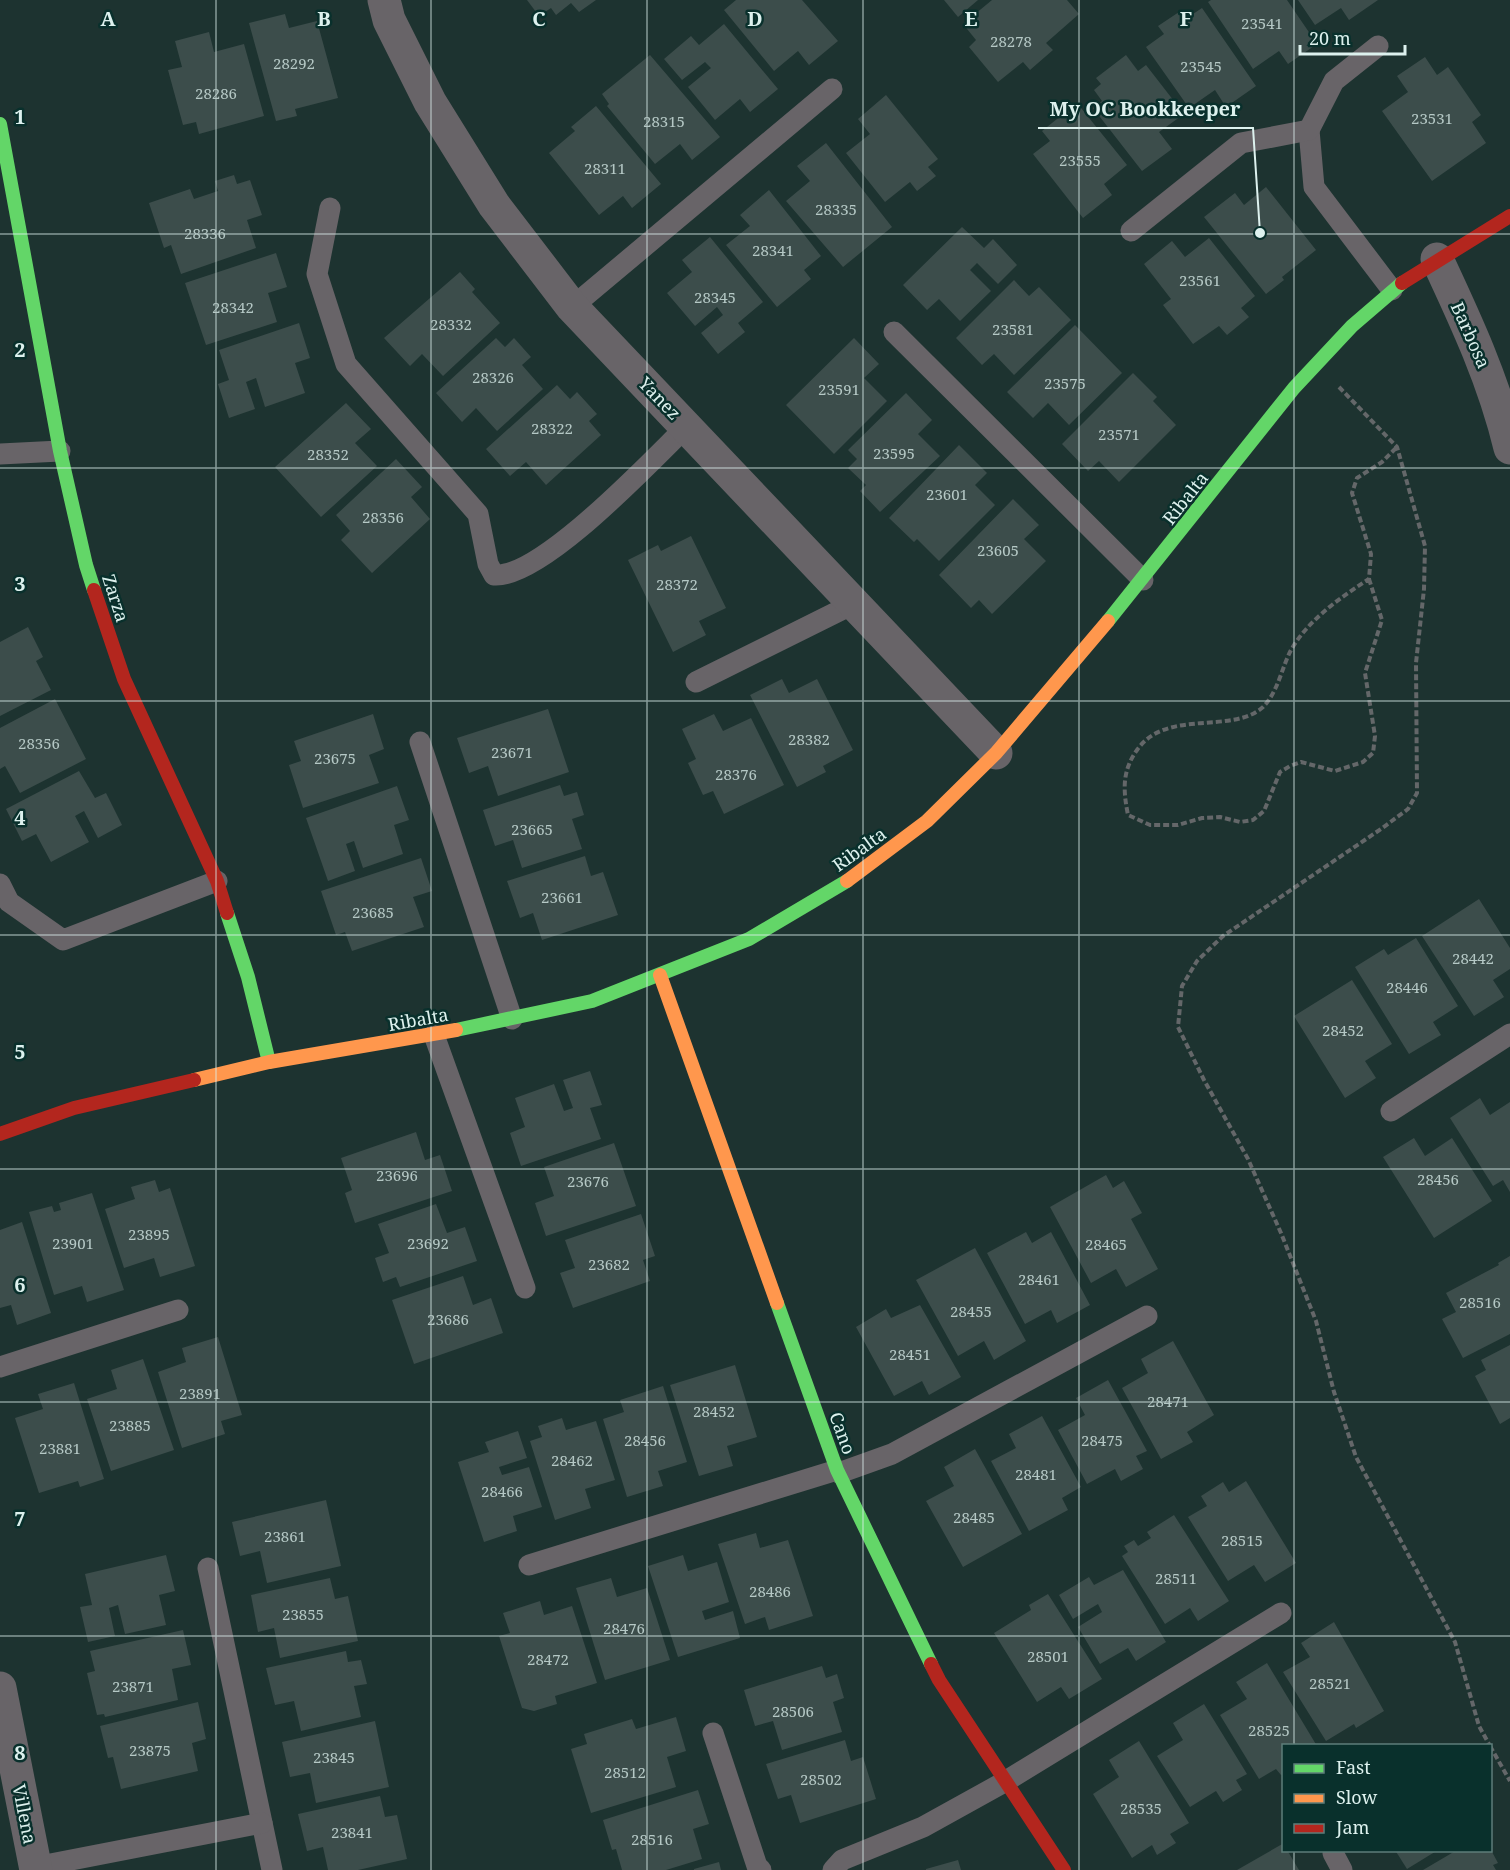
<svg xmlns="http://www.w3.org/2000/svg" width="1510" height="1870" font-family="'Noto Serif',serif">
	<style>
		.building { fill: #3c4d4b }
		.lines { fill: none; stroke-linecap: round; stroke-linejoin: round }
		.path { stroke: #646769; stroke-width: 4; stroke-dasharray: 6 3; stroke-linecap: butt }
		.lane { stroke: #686468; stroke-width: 21 }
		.street { stroke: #686468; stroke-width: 33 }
		.fast { stroke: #63d668; stroke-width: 14 }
		.slow { stroke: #ff974d; stroke-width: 14 }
		.jam { stroke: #b3261e; stroke-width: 14 }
		.grid { fill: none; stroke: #ddf1ee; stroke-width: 1.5; stroke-opacity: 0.55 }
		.labels { text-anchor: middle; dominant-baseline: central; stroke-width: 5; stroke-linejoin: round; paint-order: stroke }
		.number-label { font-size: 15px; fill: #b5c8c5 }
		.street-label { font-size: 18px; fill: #ddf1ee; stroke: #09302c }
		.grid-label { font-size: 20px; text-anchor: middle; font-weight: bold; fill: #ddf1ee; stroke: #09302c; stroke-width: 5; stroke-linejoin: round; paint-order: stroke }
		.leader { fill: none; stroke: #ddf1ee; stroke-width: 2 }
		.callout-dot { fill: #ddf1ee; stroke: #09302c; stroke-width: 2 }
		.callout-label { font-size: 20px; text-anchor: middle; font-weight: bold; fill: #ddf1ee; stroke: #09302c; stroke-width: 5; stroke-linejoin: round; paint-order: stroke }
	</style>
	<rect width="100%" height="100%" fill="#1d3330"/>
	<g class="building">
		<polygon points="527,0 596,0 579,12 571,3 556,15 551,8 539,16"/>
		<polygon points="736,0 802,0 838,41 809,65 798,51 774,71 724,10"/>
		<polygon points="944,0 978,0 958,17"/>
		<polygon points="992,0 1067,0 1079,14 1046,43 1053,50 1030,70 1023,62 998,82 969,47 976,40 963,24"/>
		<polygon points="1211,0 1287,0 1317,44 1288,64 1279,51 1253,69 1208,2"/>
		<polygon points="1298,0 1378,0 1349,20 1341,8 1315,25"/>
		<polygon points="1202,8 1256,86 1226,107 1215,90 1189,108 1146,47 1164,34 1158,26 1179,12 1184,20"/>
		<polygon points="285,14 289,28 317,21 338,98 295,109 297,116 276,121 249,23"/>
		<polygon points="724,24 778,89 750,112 740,99 715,120 688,87 711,68 705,62 682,80 664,59 691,36 699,45"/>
		<polygon points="209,32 214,52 244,44 264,116 199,134 196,122 183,125 168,70 182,67 175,41"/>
		<polygon points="650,55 720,137 692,160 680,144 655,164 607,106 609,104 602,94"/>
		<polygon points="1126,55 1138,71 1146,65 1184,114 1159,132 1172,149 1142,171 1093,108 1102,101 1094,90 1101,84 1096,78"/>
		<polygon points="1425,57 1437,75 1448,67 1481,115 1472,122 1486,143 1432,181 1382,111 1408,92 1397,76"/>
		<polygon points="886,95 938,159 928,167 936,176 917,191 910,182 885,202 846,153 870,134 858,119"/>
		<polygon points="1077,103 1127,165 1104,184 1112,195 1083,218 1033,154 1050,141 1042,131"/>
		<polygon points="596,106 661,184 632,208 623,196 599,215 549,153 575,131 571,127"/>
		<polygon points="826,143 892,227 843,267 786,201 810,181 797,166"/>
		<polygon points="234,175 237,184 250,180 262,215 247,220 256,248 181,274 171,245 164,248 149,203 190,189 194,199 218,191 215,181"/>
		<polygon points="1266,187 1316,250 1282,277 1284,280 1266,294 1204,217 1235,193 1244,205"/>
		<polygon points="769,190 821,256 804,270 811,279 777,307 726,245 750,226 740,215"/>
		<polygon points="962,227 984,248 993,239 1017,265 998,284 977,263 970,270 991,291 960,321 939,299 927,310 903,285"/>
		<polygon points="710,237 763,302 738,323 745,332 718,354 701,333 723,315 717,307 695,326 667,293 692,272 682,260"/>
		<polygon points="1209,238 1255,296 1241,308 1249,317 1227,335 1219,326 1193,344 1163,305 1171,299 1144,264 1172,241 1185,257"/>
		<polygon points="276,253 287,287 268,293 277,322 206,345 185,283"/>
		<polygon points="460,272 475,289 472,292 500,323 443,376 422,354 410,366 384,338"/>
		<polygon points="1014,280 1029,296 1039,287 1071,320 1014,375 994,354 982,365 956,338"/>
		<polygon points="299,323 310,358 295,363 305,393 265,407 256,378 246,382 255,409 229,418 218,384 229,380 219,350"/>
		<polygon points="1075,325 1122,373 1069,425 1048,403 1033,418 1007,392"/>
		<polygon points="496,338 505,347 514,338 531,357 522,365 543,389 497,431 476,408 462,422 436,393"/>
		<polygon points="854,338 879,364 864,378 887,401 834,454 786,405"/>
		<polygon points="1133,373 1157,397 1153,401 1176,425 1119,482 1099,461 1088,471 1062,444"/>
		<polygon points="557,385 570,399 577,392 597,414 589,421 601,435 546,485 526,462 510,476 486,449"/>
		<polygon points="906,393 932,420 918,434 940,456 880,512 860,491 866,485 848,468 857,459 848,450"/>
		<polygon points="346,403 371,429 355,443 377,466 321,517 275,467"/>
		<polygon points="959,445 987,473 975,485 995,505 939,561 917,539 914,542 889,518"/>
		<polygon points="396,459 422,487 411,497 430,519 372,573 341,540 350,531 336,515"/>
		<polygon points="1013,499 1039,525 1024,539 1046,561 992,614 979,600 971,608 939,575"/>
		<polygon points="691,536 726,608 699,621 706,635 673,652 628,560 658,545 661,551"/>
		<polygon points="28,627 43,657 36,661 51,690 0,716 0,642"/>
		<polygon points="782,679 789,693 817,679 853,750 823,766 826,772 797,787 750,695"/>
		<polygon points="55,699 86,759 20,793 5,766 0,769 0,728"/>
		<polygon points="548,709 569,772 498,796 488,766 469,773 457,738"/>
		<polygon points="373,714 384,749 369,755 379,783 303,808 289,765 301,761 294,741"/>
		<polygon points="714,714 723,731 751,718 784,785 724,814 713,791 703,795 688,763 696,759 682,729"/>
		<polygon points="79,771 95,798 106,793 122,825 98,838 84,811 75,816 89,842 51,862 36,834 22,841 6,809"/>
		<polygon points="560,785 564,796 577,792 584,815 572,819 582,849 522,868 513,840 495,846 483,810"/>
		<polygon points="397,786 409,820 394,825 403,854 363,868 354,841 346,844 355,871 328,881 306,818"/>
		<polygon points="585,856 591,876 603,872 618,915 542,940 533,913 520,918 507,881"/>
		<polygon points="421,858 432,891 413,897 424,927 352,951 345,932 336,935 321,891"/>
		<polygon points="1479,899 1510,948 1510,969 1493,980 1504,997 1474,1016 1422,936"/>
		<polygon points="1416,938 1458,1006 1433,1022 1441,1035 1409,1054 1355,967 1384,949 1388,955"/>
		<polygon points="1352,980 1392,1044 1365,1061 1376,1078 1345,1098 1294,1016"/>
		<polygon points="590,1071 602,1105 590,1108 601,1139 521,1166 510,1133 525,1127 515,1098 554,1084 564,1111 573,1108 563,1080"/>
		<polygon points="1480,1098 1490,1115 1510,1102 1510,1192 1503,1180 1493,1186 1450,1118"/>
		<polygon points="416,1132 425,1160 440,1155 452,1191 355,1223 345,1193 352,1190 341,1158"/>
		<polygon points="1414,1138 1425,1156 1452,1138 1492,1201 1434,1238 1383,1157"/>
		<polygon points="614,1143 636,1206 546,1236 535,1203 554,1196 544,1167"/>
		<polygon points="1106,1175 1113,1188 1124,1181 1142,1213 1131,1219 1158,1269 1126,1287 1116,1269 1091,1283 1050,1207"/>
		<polygon points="155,1180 159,1192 170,1188 195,1266 160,1277 154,1258 124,1268 105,1209 135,1199 131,1187"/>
		<polygon points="92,1193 124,1290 87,1302 82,1286 54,1295 29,1212 52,1206 54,1212 61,1210 59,1203"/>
		<polygon points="436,1204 447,1233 465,1227 477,1261 400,1287 396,1277 383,1282 375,1258 389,1253 378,1224"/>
		<polygon points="641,1214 655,1256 643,1260 650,1281 573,1308 560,1273 575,1268 565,1240"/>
		<polygon points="22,1222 51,1313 17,1325 11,1305 0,1308 0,1230"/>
		<polygon points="1026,1232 1032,1243 1051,1232 1090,1305 1057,1323 1051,1310 1025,1324 987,1253"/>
		<polygon points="975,1248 1026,1341 994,1360 984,1341 958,1356 916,1280"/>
		<polygon points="1510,1256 1510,1334 1463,1358 1442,1319 1456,1312 1446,1293 1499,1265 1498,1263"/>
		<polygon points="463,1276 473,1305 491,1298 503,1333 414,1364 392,1300"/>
		<polygon points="920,1305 961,1377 929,1395 922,1381 894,1396 856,1327 886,1309 891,1318"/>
		<polygon points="218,1337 242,1415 221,1421 225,1434 182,1448 158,1372 186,1362 182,1348"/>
		<polygon points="1173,1341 1214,1415 1187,1432 1193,1442 1161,1459 1122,1388 1148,1373 1141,1359"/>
		<polygon points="1510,1345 1510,1418 1500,1424 1475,1376 1486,1370 1481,1360"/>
		<polygon points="143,1359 174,1450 111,1471 87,1399 117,1389 111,1370"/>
		<polygon points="735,1365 757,1437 727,1446 733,1466 699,1476 670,1385"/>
		<polygon points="1108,1380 1147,1451 1136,1456 1143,1469 1121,1481 1115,1469 1087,1484 1058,1430 1085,1415 1076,1398"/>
		<polygon points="74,1383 104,1479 80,1487 78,1481 39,1493 15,1418 43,1409 38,1394"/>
		<polygon points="663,1386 687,1462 658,1471 663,1486 627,1497 603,1419 624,1412 620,1400"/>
		<polygon points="1042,1416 1081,1487 1062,1498 1068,1510 1029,1531 991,1461 1016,1448 1009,1434"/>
		<polygon points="562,1418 566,1430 596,1421 615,1480 585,1489 591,1508 555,1520 530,1441 542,1437 538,1426"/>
		<polygon points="518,1431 527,1458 499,1467 502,1475 529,1467 542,1507 513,1516 517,1531 484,1542 458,1462 489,1452 485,1442"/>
		<polygon points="975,1449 1022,1534 963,1567 926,1501 954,1486 944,1467"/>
		<polygon points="1246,1481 1296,1563 1265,1582 1254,1565 1228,1581 1188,1517 1207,1506 1201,1496 1223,1482 1229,1492"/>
		<polygon points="326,1500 341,1566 267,1583 260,1551 240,1556 232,1522"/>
		<polygon points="1174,1515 1229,1601 1198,1621 1190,1608 1165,1624 1122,1556 1128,1552 1124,1546 1134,1540 1138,1546 1151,1538 1147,1532"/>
		<polygon points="756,1533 760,1548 788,1540 813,1616 769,1630 765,1617 745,1624 718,1544"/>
		<polygon points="166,1555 175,1591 159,1595 166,1625 125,1634 118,1605 109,1608 115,1636 88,1642 80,1607 92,1605 85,1574"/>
		<polygon points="683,1555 688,1571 717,1562 729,1602 702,1611 705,1620 733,1611 740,1638 678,1657 648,1566"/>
		<polygon points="1123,1570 1166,1642 1136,1661 1128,1648 1100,1664 1078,1627 1102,1612 1098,1604 1073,1619 1059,1595 1089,1577 1094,1585"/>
		<polygon points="330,1578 335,1599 348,1596 358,1641 280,1658 274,1628 258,1632 251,1595"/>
		<polygon points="611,1578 617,1597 647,1588 670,1660 605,1680 576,1588"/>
		<polygon points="1048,1594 1102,1679 1069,1699 1061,1687 1037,1702 994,1633 1031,1610 1029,1605"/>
		<polygon points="540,1601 544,1615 572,1606 597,1683 555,1696 557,1704 534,1711 522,1708 499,1636 510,1633 503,1613"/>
		<polygon points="1334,1622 1384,1711 1356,1728 1354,1724 1326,1741 1283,1672 1310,1657 1301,1643"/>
		<polygon points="183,1630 191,1665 172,1669 178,1700 105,1717 104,1714 97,1715 87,1673 95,1671 90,1651"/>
		<polygon points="346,1651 348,1662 361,1660 367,1684 354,1686 361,1717 301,1731 294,1701 275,1705 266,1668"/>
		<polygon points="1267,1663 1317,1746 1284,1746 1284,1774 1281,1775 1276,1769 1259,1779 1220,1715 1247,1699 1236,1682"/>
		<polygon points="822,1666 826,1678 837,1674 844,1698 833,1702 842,1732 782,1750 773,1721 755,1726 744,1690"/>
		<polygon points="198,1702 206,1739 192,1743 198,1771 121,1789 113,1757 108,1758 100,1726"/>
		<polygon points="1204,1704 1247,1774 1236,1780 1242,1790 1223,1802 1216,1791 1190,1807 1157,1756 1183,1740 1173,1723"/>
		<polygon points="676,1717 686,1751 667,1757 676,1787 591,1813 571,1749 587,1744 584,1734 632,1719 636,1729"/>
		<polygon points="375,1721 389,1787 316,1803 310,1773 290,1777 282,1742"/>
		<polygon points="845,1740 851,1761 863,1757 876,1799 800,1823 791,1795 778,1799 766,1764"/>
		<polygon points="1139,1741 1189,1823 1170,1834 1176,1843 1157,1855 1152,1845 1132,1858 1093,1794 1119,1777 1109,1760"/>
		<polygon points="698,1790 709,1824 693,1829 702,1859 666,1870 622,1870 616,1849 612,1850 603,1820"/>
		<polygon points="380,1796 385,1817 397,1815 407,1859 358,1870 328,1870 323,1847 307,1851 298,1814"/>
		<polygon points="1284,1843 1284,1850 1287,1850 1299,1870 1237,1870"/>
		<polygon points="1395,1850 1438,1850 1407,1869"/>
		<polygon points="1457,1850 1491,1850 1498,1863 1493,1865 1496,1870 1423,1870"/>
		<polygon points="958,1860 961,1870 926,1870 926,1869"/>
		<polygon points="719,1862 721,1870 694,1870 694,1869"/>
	</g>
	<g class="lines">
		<g class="path">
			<polyline points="1339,387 1397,447 1425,546 1424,589 1416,663 1417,793 1408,809 1381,829 1223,936 1197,961 1182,986 1178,1027 1204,1080 1248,1159 1281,1233 1316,1321 1334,1392 1356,1457 1455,1642 1479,1726 1490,1746"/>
			<path d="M1369,579l13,41 -17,53 10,63 -2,17 -10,9 -28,9 -34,-9 -11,4 -10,6 -16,39 -11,9 -13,2 -20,-5 -18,1 -24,7h-28l-22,-10c-5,-25 -6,-44 9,-65 29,-42 95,-15 126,-43 15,-15 19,-40 28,-57 17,-30 50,-53 78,-71l2,-25 -19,-61 5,-15 25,-16 15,-15"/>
			<polyline points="1490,1746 1510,1781"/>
		</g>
		<g class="lane">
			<polyline points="1309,130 1314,187 1392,290"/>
			<path d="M330,208l-13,66 29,90 132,150 10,50 6,11c47,4 157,-114 193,-149"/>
			<polyline points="1131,231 1241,143 1309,130 1334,81 1378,46"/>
			<polyline points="572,307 832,89"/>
			<polyline points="894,332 1143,580"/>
			<polyline points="0,454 60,451"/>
			<polyline points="696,682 855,603"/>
			<polyline points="420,742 512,1019"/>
			<polyline points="0,884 9,902 63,940 217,881"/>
			<polyline points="434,1035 525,1288"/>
			<polyline points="1391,1111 1510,1034"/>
			<polyline points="0,1367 178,1310"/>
			<polyline points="839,1473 892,1454 1147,1316"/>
			<polyline points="529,1565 837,1470"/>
			<polyline points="208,1568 272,1870"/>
			<polyline points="713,1733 757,1866 761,1870"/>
			<polyline points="1333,1853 1342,1870"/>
			<polyline points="35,1867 262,1823"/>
			<polyline points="833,1870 842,1860 923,1827 1006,1781 1281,1613"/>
		</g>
		<g class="street">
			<polyline points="384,0 389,20 430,102 494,205 572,307 996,753"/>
			<path d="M1437,259c29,62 57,122 73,189"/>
			<polyline points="0,1688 36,1870"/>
		</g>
		<g class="fast">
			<polyline points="0,124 60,451 86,565 94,590"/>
			<polyline points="1108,621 1294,388 1352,326 1402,283"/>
			<polyline points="227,913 248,977 269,1062"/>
			<polyline points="456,1030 592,1001 749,939 847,881"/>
			<polyline points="777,1303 837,1470 931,1664"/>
		</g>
		<g class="slow">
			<polyline points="847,881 927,821 996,753 1108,621"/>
			<polyline points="660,975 777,1303"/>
			<polyline points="194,1080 269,1062 456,1030"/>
		</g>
		<g class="jam">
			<polyline points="1402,283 1510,216"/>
			<polyline points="94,590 124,679 217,881 227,913"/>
			<polyline points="0,1134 74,1108 194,1080"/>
			<polyline points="931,1664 939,1680 1064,1870"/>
		</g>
	</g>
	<path class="grid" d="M216,0v1870M431,0v1870M647,0v1870M863,0v1870M1079,0v1870M1294,0v1746M0,234h1510M0,468h1510M0,701h1510M0,935h1510M0,1169h1510M0,1402h1510M0,1636h1510M1294,1850v20"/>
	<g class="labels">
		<g class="number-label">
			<text x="1262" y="23">23541</text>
			<text x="1011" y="41">28278</text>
			<text x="294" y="63">28292</text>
			<text x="1201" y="66">23545</text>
			<text x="216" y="93">28286</text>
			<text x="1432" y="118">23531</text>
			<text x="664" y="121">28315</text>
			<text x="1080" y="160">23555</text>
			<text x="605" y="168">28311</text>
			<text x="836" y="209">28335</text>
			<text x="205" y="233">28336</text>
			<text x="773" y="250">28341</text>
			<text x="1200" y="280">23561</text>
			<text x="715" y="297">28345</text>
			<text x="233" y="307">28342</text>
			<text x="451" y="324">28332</text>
			<text x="1013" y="329">23581</text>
			<text x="493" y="377">28326</text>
			<text x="1065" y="383">23575</text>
			<text x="839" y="389">23591</text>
			<text x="552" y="428">28322</text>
			<text x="1119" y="434">23571</text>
			<text x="894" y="453">23595</text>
			<text x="328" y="454">28352</text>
			<text x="947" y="494">23601</text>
			<text x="383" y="517">28356</text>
			<text x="998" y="550">23605</text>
			<text x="677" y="584">28372</text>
			<text x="809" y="739">28382</text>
			<text x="39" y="743">28356</text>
			<text x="512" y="752">23671</text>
			<text x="335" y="758">23675</text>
			<text x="736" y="774">28376</text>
			<text x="532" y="829">23665</text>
			<text x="562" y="897">23661</text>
			<text x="373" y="912">23685</text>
			<text x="1473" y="958">28442</text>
			<text x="1407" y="987">28446</text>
			<text x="1343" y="1030">28452</text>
			<text x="397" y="1175">23696</text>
			<text x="1438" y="1179">28456</text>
			<text x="588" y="1181">23676</text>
			<text x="149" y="1234">23895</text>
			<text x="73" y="1243">23901</text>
			<text x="428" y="1243">23692</text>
			<text x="1106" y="1244">28465</text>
			<text x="609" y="1264">23682</text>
			<text x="1039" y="1279">28461</text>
			<text x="1480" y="1302">28516</text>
			<text x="971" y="1311">28455</text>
			<text x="448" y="1319">23686</text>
			<text x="910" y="1354">28451</text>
			<text x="200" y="1393">23891</text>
			<text x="1168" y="1401">28471</text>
			<text x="714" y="1411">28452</text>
			<text x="130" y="1425">23885</text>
			<text x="645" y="1440">28456</text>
			<text x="1102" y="1440">28475</text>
			<text x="60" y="1448">23881</text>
			<text x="572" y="1460">28462</text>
			<text x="1036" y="1474">28481</text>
			<text x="502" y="1491">28466</text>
			<text x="974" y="1517">28485</text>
			<text x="285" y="1536">23861</text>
			<text x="1242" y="1540">28515</text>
			<text x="1176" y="1578">28511</text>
			<text x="770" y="1591">28486</text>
			<text x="303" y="1614">23855</text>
			<text x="624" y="1628">28476</text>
			<text x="1048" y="1656">28501</text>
			<text x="548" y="1659">28472</text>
			<text x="1330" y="1683">28521</text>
			<text x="133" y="1686">23871</text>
			<text x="793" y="1711">28506</text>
			<text x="1269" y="1730">28525</text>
			<text x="150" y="1750">23875</text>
			<text x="334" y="1757">23845</text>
			<text x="625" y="1772">28512</text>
			<text x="821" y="1779">28502</text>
			<text x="1141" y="1808">28535</text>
			<text x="352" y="1832">23841</text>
			<text x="652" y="1839">28516</text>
		</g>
		<g class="street-label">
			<text transform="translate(1471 335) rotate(66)">Barbosa</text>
			<text transform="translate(660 398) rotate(46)">Yanez</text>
			<text transform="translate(1185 498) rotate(-52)">Ribalta</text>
			<text transform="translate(116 598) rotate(72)">Zarza</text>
			<text transform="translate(859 849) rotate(-36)">Ribalta</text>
			<text transform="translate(418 1019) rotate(-10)">Ribalta</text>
			<text transform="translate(843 1433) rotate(70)">Cano</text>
			<text transform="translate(25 1814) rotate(79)">Villena</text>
		</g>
	</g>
	<g class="grid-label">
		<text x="108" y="26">A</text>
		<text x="324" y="26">B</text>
		<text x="539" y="26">C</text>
		<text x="755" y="26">D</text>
		<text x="971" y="26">E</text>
		<text x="1186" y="26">F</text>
		<text x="20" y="124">1</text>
		<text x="20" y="357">2</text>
		<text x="20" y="591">3</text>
		<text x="20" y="825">4</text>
		<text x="20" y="1059">5</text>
		<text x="20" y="1292">6</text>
		<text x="20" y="1526">7</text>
		<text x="20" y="1760">8</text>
	</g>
	<path class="leader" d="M1260 233L1253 128H1038"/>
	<circle class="callout-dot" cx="1260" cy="233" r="6"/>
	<g class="callout-label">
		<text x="1145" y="116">My OC Bookkeeper</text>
	</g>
	<rect x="1282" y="1744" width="210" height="108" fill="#09302c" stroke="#5e7d7a" stroke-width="1.5"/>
	<rect x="1294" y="1764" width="30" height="9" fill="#63d668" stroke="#5e7d7a" stroke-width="1.5"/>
	<text x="1336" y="1774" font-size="18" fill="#ddf1ee">Fast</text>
	<rect x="1294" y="1794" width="30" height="9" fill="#ff974d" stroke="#5e7d7a" stroke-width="1.5"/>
	<text x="1336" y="1804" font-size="18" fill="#ddf1ee">Slow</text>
	<rect x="1294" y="1824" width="30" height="9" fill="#b3261e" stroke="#5e7d7a" stroke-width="1.5"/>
	<text x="1336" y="1834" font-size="18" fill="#ddf1ee">Jam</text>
	<path d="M1300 45v9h105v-9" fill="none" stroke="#ddf1ee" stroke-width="3"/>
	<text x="1309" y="45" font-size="18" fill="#ddf1ee" stroke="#09302c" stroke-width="4.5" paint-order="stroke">20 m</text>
</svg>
